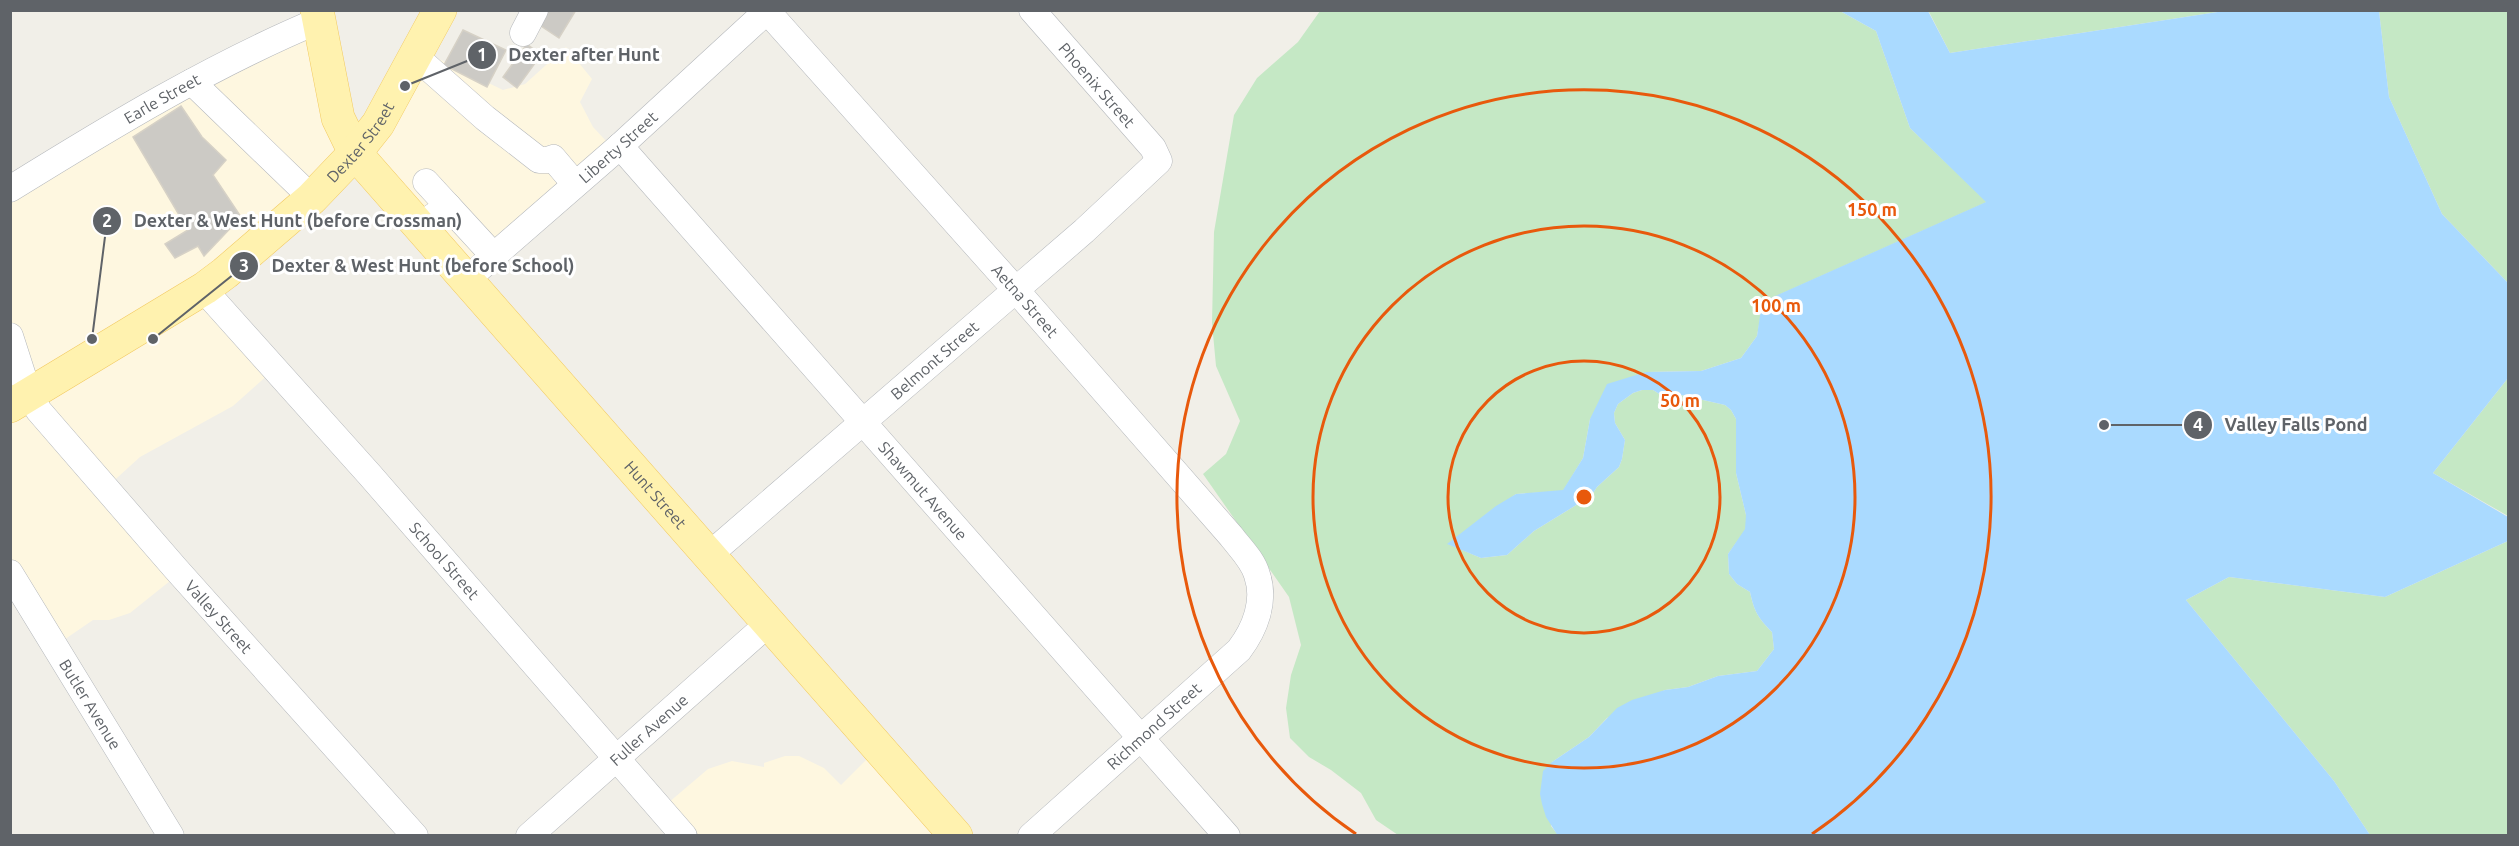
<svg xmlns="http://www.w3.org/2000/svg" width="2519" height="846" font-family="Ubuntu,sans-serif">
	<style>
		.commercial { fill: #fef7e0 }
		.green { fill: #c5e8c5 }
		.water { fill: #aadaff }
		.building { fill: #cccac5; stroke: #d6d1c6; stroke-width: 1.5 }
		.lines { fill: none; stroke-linecap: round; stroke-linejoin: round }
		.minor-casing { stroke: #b5b8bc; stroke-width: 27 }
		.major-casing { stroke: #f2c960; stroke-width: 34 }
		.minor { stroke: #fff; stroke-width: 26 }
		.major { stroke: #fff2af; stroke-width: 33 }
		.ring { fill: none; stroke: #e8590c; stroke-width: 3 }
		.labels { text-anchor: middle; dominant-baseline: central; stroke-width: 6; stroke-linejoin: round; paint-order: stroke }
		.street-label { font-size: 16px; fill: #5f6368; stroke: #fff }
		.centre { fill: #e8590c; stroke: #fff; stroke-width: 3 }
		.ring-label { font-size: 18px; text-anchor: middle; font-weight: bold; fill: #e8590c; stroke: #fff; stroke-width: 6; stroke-linejoin: round; paint-order: stroke }
		.leader { fill: none; stroke: #5f6368; stroke-width: 2 }
		.callout-dot { fill: #5f6368; stroke: #fff; stroke-width: 2 }
		.mark-label { font-size: 18px; text-anchor: middle; font-weight: bold; fill: #fff }
		.callout-label { font-size: 18px; text-anchor: middle; font-weight: bold; fill: #5f6368; stroke: #fff; stroke-width: 6; stroke-linejoin: round; paint-order: stroke }
	</style>
	<rect width="100%" height="100%" fill="#f1efe8"/>
	<g class="commercial">
		<polygon points="311,15 348,138 416,51 441,60 503,90 525,84 566,47 592,79 580,102 593,127 608,143 459,276 352,150 196,287 269,374 233,406 140,457 107,487 175,577 130,613 109,620 93,620 55,646 11,576 11,182"/>
		<polygon points="875,751 951,835 683,835 661,809 708,769 732,761 764,767 764,763 785,756 799,756 824,768 841,785"/>
	</g>
	<g class="green">
		<polygon points="1928,10 2224,11 1950,53"/>
		<path d="M1320,11h520l36,20 34,97 77,74 -224,100 -6,34 -16,22 -40,13 -55,1 -56,47 -7,39 -20,33 -47,3 -68,50 33,14 26,-3 27,-24 57,-35 6,-9 22,-20 3,-8 3,-19 -10,-17 -1,-10 4,-9 15,-11 9,-3h11l8,5h20l44,10 6,5 5,9v54l10,42v14l-18,25 1,20 8,10 13,8c4,19 8,26 22,40l2,17 -17,22 -39,5 -30,11 -23,3 -58,28 -18,19 -37,25 -1,64 7,9h-160l-22,-15 -15,-27 -30,-23 -22,-13 -19,-19 -4,-30 5,-33 10,-30 -12,-48 -86,-123 23,-20 14,-33 -24,-55 -4,-43 2,-91 20,-117 23,-37 41,-36z"/>
		<polygon points="2379,11 2508,11 2508,283 2442,214 2389,97"/>
		<polygon points="2508,378 2508,516 2433,473"/>
		<polygon points="2508,541 2508,835 2370,835 2334,781 2186,600 2229,577 2385,597"/>
	</g>
	<path class="water" d="M1840,11h88l22,42 274,-42h155l10,86 53,117 66,69v95l-75,95 75,44v24l-123,56 -156,-20 -43,23 148,181 36,54 -812,1 -12,-19 -4,-13 -2,-10 3,-23 9,-9 37,-25 28,-29 15,-8 33,-10 23,-3 30,-11 39,-5 17,-22 -2,-17c-14,-14 -18,-21 -22,-40l-13,-8 -8,-10 -1,-20 17,-25 1,-14 -10,-42v-54l-5,-9 -6,-5 -44,-10h-20l-8,-5h-11l-9,3 -15,11 -4,9 1,10 10,17 -3,19 -3,8 -22,20 -6,9 -57,35 -27,24 -26,3 -34,-14 49,-38 20,-12 47,-4 20,-32 7,-39 17,-35 39,-12 55,-1 40,-13 16,-22 5,-34 224,-100 -76,-74 -34,-97z"/>
	<g class="building">
		<polygon points="547,10 576,10 559,38 538,24"/>
		<polygon points="463,30 506,50 487,87 444,65"/>
		<polygon points="527,44 541,55 517,88 503,77"/>
		<polygon points="181,106 202,137 226,160 213,175 241,217 204,256 198,246 175,258 165,244 188,230 133,137"/>
	</g>
	<g class="lines">
		<g class="minor-casing">
			<g id="minor">
				<path id="s1" d="M767,11l248,278 216,247c9,12 22,24 26,39 9,26 -2,54 -18,75l-208,186"/>
				<polyline points="523,33 535,10"/>
				<polyline points="415,56 485,118 539,160 547,160 553,158 575,184"/>
				<polyline points="192,82 312,198"/>
				<path id="s2" d="M620,146l607,690"/>
				<polyline points="426,182 448,206"/>
				<path id="s3" d="M10,189c100,-62 202,-124 310,-169"/>
				<polyline points="418,227 448,206 493,255"/>
				<path id="s4" d="M466,280l154,-134 148,-136"/>
				<path id="s5" d="M205,288l8,12 156,174 315,362"/>
				<path id="s6" d="M10,336l19,59 10,16 137,158 239,267"/>
				<path id="s7" d="M709,555l375,-324 75,-70 -6,-13 -121,-138"/>
				<path id="s8" d="M10,573l161,263"/>
				<path id="s9" d="M529,836l241,-214"/>
			</g>
		</g>
		<g class="major-casing">
			<g id="major">
				<path id="s10" d="M317,10l21,108 17,35 601,683"/>
				<path id="s11" d="M10,406l195,-118 20,-15 87,-75 43,-45 23,-29 62,-114"/>
			</g>
		</g>
		<use href="#minor" class="minor"/>
		<use href="#major" class="major"/>
	</g>
	<g class="ring">
		<circle cx="1584" cy="497" r="136"/>
		<circle cx="1584" cy="497" r="271"/>
		<path d="M1356 834A407 407 0 1 1 1812 834"/>
	</g>
	<g class="labels">
		<g class="street-label">
			<text transform="translate(1097 85) rotate(49)">Phoenix Street</text>
			<text stroke="none"><textPath href="#s3" startOffset="177">Earle Street</textPath></text>
			<text stroke="none"><textPath href="#s11" startOffset="442">Dexter Street</textPath></text>
			<text stroke="none"><textPath href="#s4" startOffset="202">Liberty Street</textPath></text>
			<text stroke="none"><textPath href="#s1" startOffset="388">Aetna Street</textPath></text>
			<text stroke="none"><textPath href="#s7" startOffset="298">Belmont Street</textPath></text>
			<text stroke="none"><textPath href="#s2" startOffset="459">Shawmut Avenue</textPath></text>
			<text stroke="none"><textPath href="#s10" startOffset="604">Hunt Street</textPath></text>
			<text stroke="none"><textPath href="#s5" startOffset="363">School Street</textPath></text>
			<text stroke="none"><textPath href="#s6" startOffset="354">Valley Street</textPath></text>
			<text stroke="none"><textPath href="#s8" startOffset="154">Butler Avenue</textPath></text>
			<text transform="translate(1154 726) rotate(-42)">Richmond Street</text>
			<text stroke="none"><textPath href="#s9" startOffset="160">Fuller Avenue</textPath></text>
		</g>
	</g>
	<circle cx="1584" cy="497" r="9" class="centre"/>
	<g class="ring-label">
		<text x="1872" y="216">150 m</text>
		<text x="1776" y="312">100 m</text>
		<text x="1680" y="407">50 m</text>
	</g>
	<path class="leader" d="M405 86L482 55M92 339L107 221M153 339L244 266M2104 425L2198 425"/>
	<g class="callout-dot">
		<circle cx="405" cy="86" r="6"/>
		<circle cx="92" cy="339" r="6"/>
		<circle cx="153" cy="339" r="6"/>
		<circle cx="2104" cy="425" r="6"/>
		<circle cx="482" cy="55" r="15"/>
		<circle cx="107" cy="221" r="15"/>
		<circle cx="244" cy="266" r="15"/>
		<circle cx="2198" cy="425" r="15"/>
	</g>
	<g class="mark-label">
		<text x="482" y="61">1</text>
		<text x="107" y="227">2</text>
		<text x="244" y="272">3</text>
		<text x="2198" y="431">4</text>
	</g>
	<g class="callout-label">
		<text x="584" y="61">Dexter after Hunt</text>
		<text x="298" y="227">Dexter &amp; West Hunt (before Crossman)</text>
		<text x="423" y="272">Dexter &amp; West Hunt (before School)</text>
		<text x="2296" y="431">Valley Falls Pond</text>
	</g>
	<rect width="2519" height="846" fill="none" stroke="#5f6368" stroke-width="24"/>
</svg>
